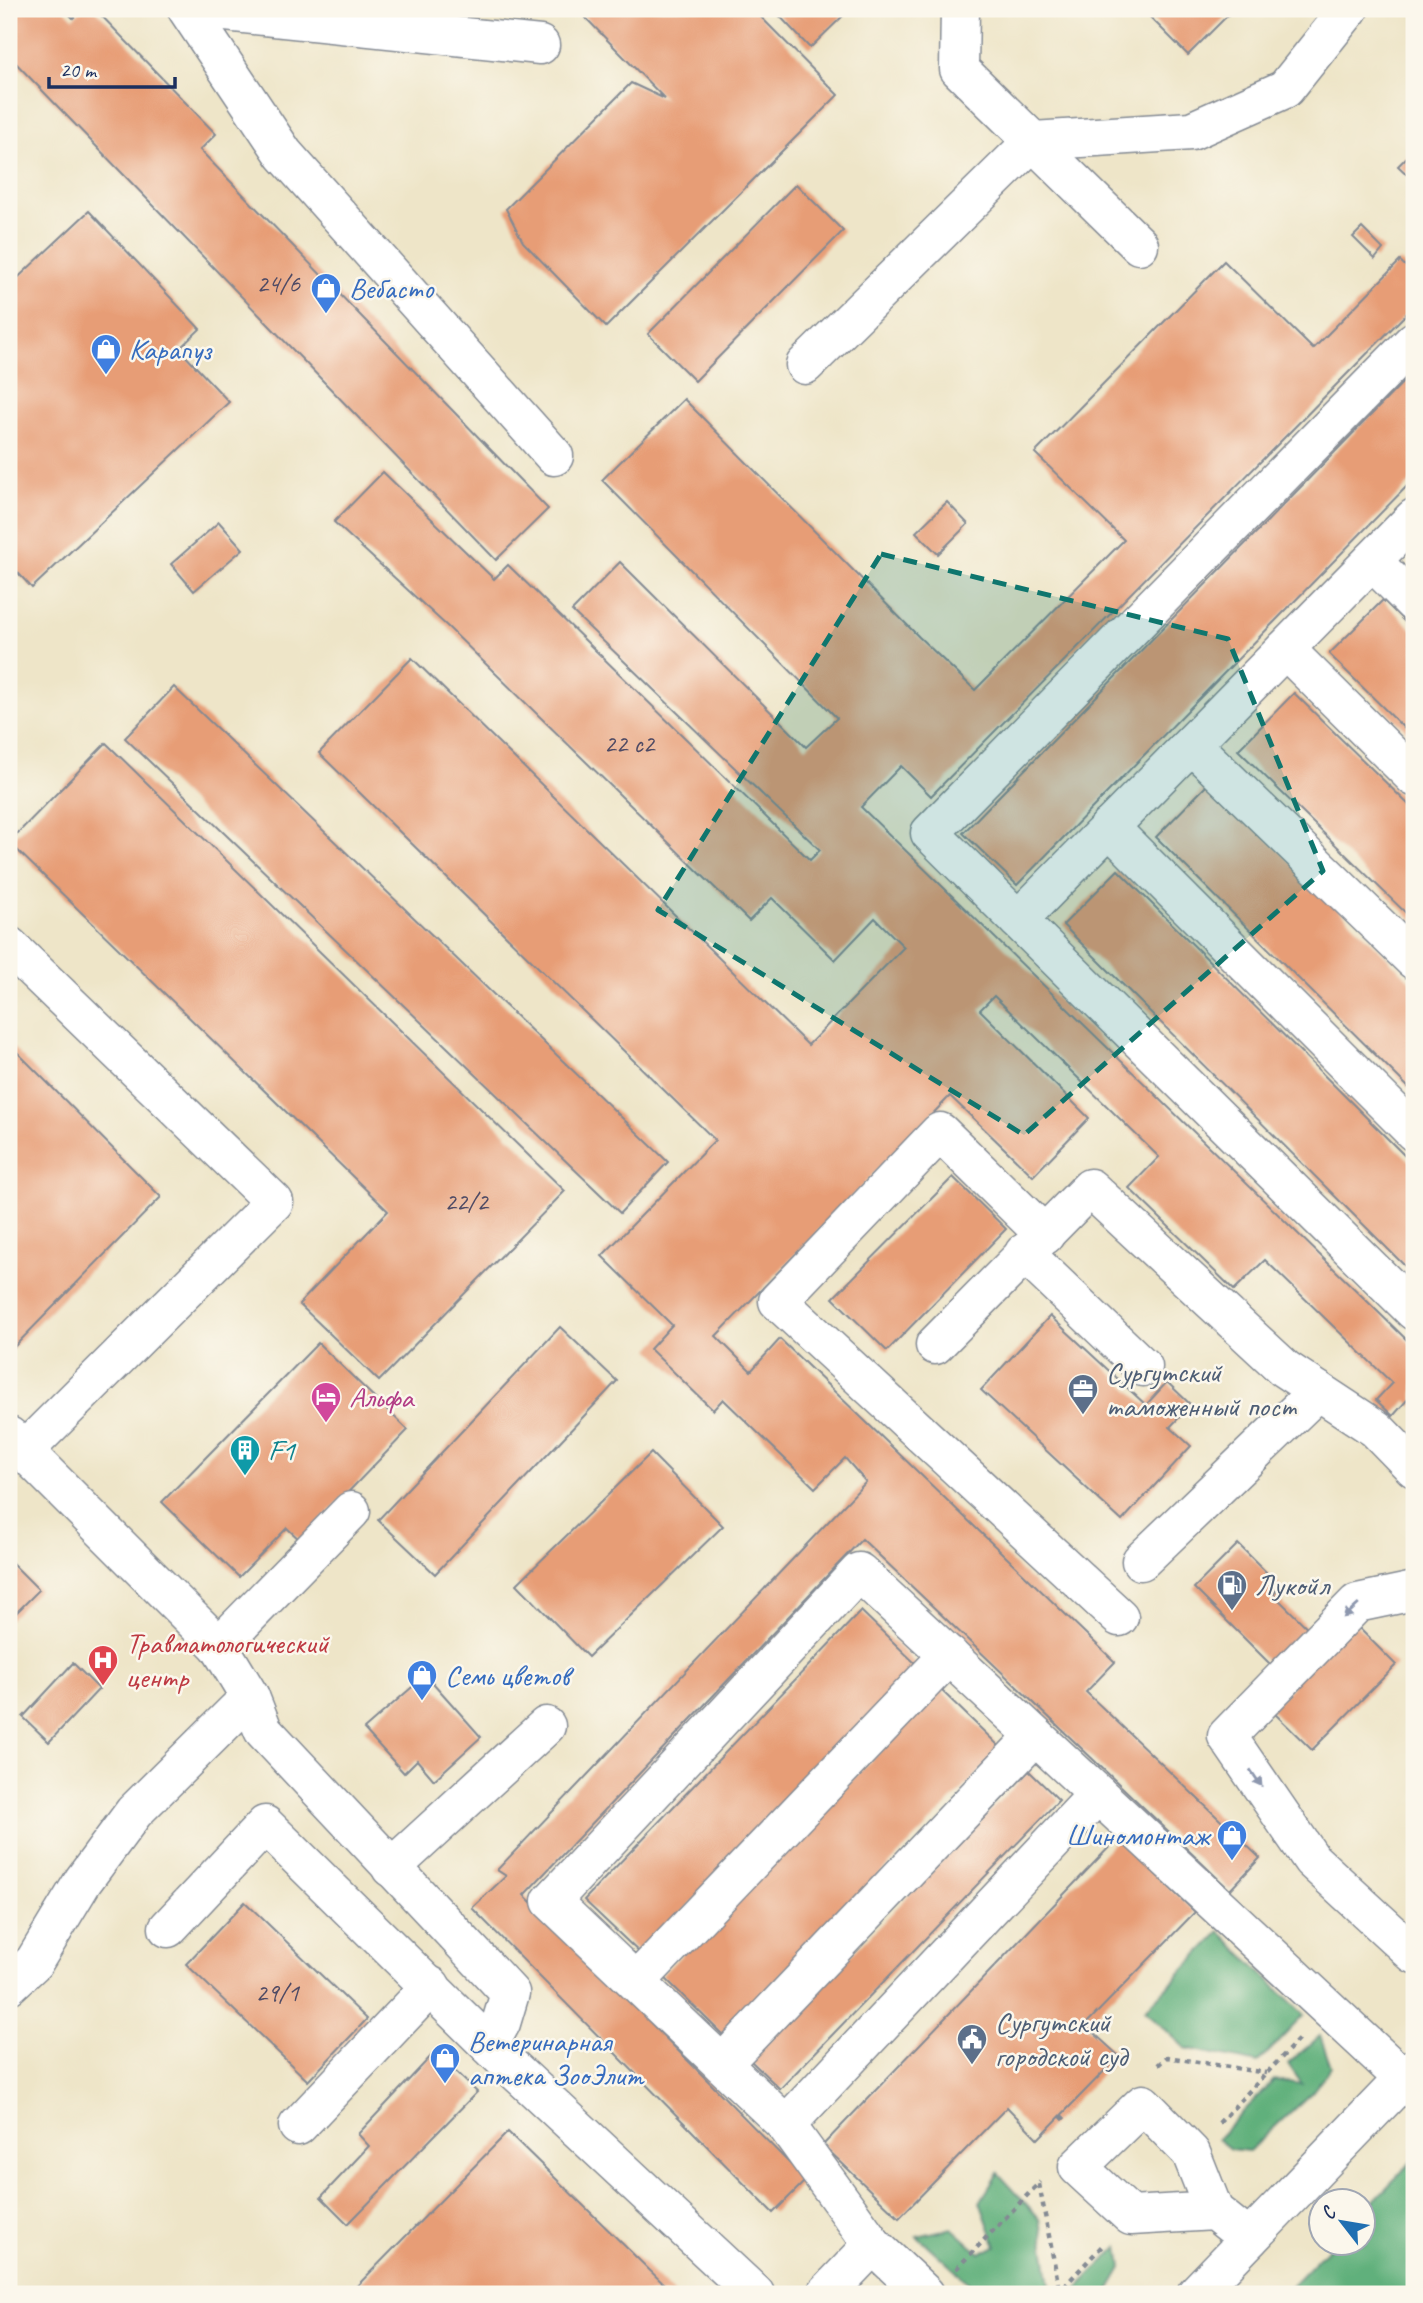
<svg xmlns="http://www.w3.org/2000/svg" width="1423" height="2303" font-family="Caveat,sans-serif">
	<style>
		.forest { fill: #61b07b; stroke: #3e706c; stroke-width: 2 }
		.building { fill: #e79d76 }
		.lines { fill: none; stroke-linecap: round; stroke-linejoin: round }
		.minor-casing { stroke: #848a93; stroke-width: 41 }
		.major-casing { stroke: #848a93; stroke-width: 41 }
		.path { stroke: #848a93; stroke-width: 4.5; stroke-dasharray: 5 5; stroke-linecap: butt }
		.minor { stroke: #fff; stroke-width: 38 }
		.major { stroke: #fff; stroke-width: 38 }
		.oneway { fill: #8d97ae }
		.marked { fill: #0f766e; fill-opacity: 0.2; stroke: #0f766e; stroke-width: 5; stroke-dasharray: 14 9; stroke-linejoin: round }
		.labels { text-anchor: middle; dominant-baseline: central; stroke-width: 5; stroke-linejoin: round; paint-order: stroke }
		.number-label { font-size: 26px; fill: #4e4a64 }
		.shop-label { font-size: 30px; fill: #366cbe; stroke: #fbf7ec; text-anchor: start }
		.service-label { font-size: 30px; fill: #4e5e75; stroke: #fbf7ec; text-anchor: start }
		.hotel-label { font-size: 30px; fill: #b23c85; stroke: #fbf7ec; text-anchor: start }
		.culture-label { font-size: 30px; fill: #0d838f; stroke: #fbf7ec; text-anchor: start }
		.health-label { font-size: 30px; fill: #be3a42; stroke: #fbf7ec; text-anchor: start }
	</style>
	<rect width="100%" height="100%" fill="#fbf7ec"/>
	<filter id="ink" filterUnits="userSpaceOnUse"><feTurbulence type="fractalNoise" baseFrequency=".0143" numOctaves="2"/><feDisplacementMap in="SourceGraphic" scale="14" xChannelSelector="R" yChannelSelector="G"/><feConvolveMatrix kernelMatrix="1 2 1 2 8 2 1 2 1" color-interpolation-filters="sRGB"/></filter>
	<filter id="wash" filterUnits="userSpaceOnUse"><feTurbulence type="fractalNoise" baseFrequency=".00686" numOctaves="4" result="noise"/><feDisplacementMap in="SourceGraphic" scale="28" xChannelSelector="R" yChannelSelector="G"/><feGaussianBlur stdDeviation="1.57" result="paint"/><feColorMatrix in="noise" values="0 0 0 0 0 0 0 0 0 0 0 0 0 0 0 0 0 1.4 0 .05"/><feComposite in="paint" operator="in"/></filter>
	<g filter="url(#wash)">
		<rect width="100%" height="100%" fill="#eee5c8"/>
		<g class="forest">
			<polygon points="1220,1932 1304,2015 1258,2063 1185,2048 1145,2010"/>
			<polygon points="1320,2036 1331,2067 1312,2092 1249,2151 1230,2149 1217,2139 1274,2080 1302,2084 1288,2064"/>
			<polygon points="1414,2159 1414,2294 1283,2294 1332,2244 1364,2244 1364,2211"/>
			<polygon points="998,2173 1040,2219 1050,2285 1040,2294 981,2294 917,2236 952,2228 980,2253 996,2246 980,2202"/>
			<polygon points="1119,2246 1122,2268 1107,2294 1072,2294"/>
		</g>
		<g id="blocks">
			<g class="building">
				<polygon points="9,9 64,9 73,18 83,9 95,9 216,134 200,150 548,509 496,560 9,56"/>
				<polygon points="577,9 753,9 838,95 606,327 523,242 506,209 631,83 665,99"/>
				<polygon points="773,9 850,9 810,48"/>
				<polygon points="1142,9 1234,9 1188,55"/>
				<polygon points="1414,150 1414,181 1398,166"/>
				<polygon points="796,184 843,231 695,381 648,334"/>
				<polygon points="89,211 200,329 179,349 229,402 32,588 9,563 9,286"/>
				<polygon points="1362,228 1383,249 1375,259 1353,237"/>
				<polygon points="1224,261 1313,349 1400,261 1414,274 1414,306 931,796 901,766 861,807 1414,1347 1414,1407 1407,1400 1393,1416 1376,1400 1392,1383 1265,1260 1234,1290 1129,1188 1159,1157 994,996 980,1010 1089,1118 1033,1176 950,1096 716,1336 751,1371 780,1339 1115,1662 1086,1692 1260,1858 1230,1890 862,1539 524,1895 806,2180 773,2213 472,1908 506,1876 497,1870 866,1482 845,1458 815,1488 723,1399 713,1410 650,1349 672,1325 602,1256 715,1140 319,753 412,658 808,1045 904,947 875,918 835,960 772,898 749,921 448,627 334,522 383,472 494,579 508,565 810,860 820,850 572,611 620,562 806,747 837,718 602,480 684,399 919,637 975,690 1124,540 1035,453"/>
				<polygon points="1414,371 1414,479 1017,885 963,833"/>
				<polygon points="947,502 968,524 938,554 916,532"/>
				<polygon points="219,522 243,549 194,591 171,564"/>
				<polygon points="1383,600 1414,631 1414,738 1329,654"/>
				<polygon points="174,687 668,1162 620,1213 125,738"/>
				<polygon points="1294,693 1414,810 1414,921 1238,750"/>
				<polygon points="106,743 565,1191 379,1381 299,1304 388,1211 9,842"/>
				<polygon points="1210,782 1414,984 1414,1093 1156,837"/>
				<polygon points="1118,870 1414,1165 1414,1275 1063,925"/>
				<polygon points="9,1044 161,1197 9,1352"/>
				<polygon points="953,1177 1006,1229 887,1351 833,1298"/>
				<polygon points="1050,1316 1146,1405 1167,1382 1191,1405 1170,1427 1191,1446 1122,1521 981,1390"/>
				<polygon points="560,1327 617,1381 435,1574 378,1520"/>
				<polygon points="318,1343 408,1430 301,1541 287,1528 239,1577 162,1502"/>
				<polygon points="651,1453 723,1526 588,1657 517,1584"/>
				<polygon points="1238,1544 1280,1586 1273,1594 1326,1646 1352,1621 1396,1665 1312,1750 1270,1709 1292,1686 1194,1588"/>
				<polygon points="9,1560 39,1590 9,1620"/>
				<polygon points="861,1611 918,1666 642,1955 584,1900"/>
				<polygon points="73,1663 99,1689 49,1742 23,1717"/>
				<polygon points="426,1675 481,1737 434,1780 417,1760 404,1773 364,1729"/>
				<polygon points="940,1689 1002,1749 723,2035 662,1975"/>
				<polygon points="1029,1771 1059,1800 780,2089 750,2060"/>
				<polygon points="1118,1838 1195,1912 1085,2025 1119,2056 1038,2139 1007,2107 899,2218 823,2145"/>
				<polygon points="245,1902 367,2019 308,2081 186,1964"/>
				<polygon points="435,2052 477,2092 348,2224 321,2197 369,2146 358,2134"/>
				<polygon points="508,2132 674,2294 349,2294"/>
			</g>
		</g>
	</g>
	<g filter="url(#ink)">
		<use href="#blocks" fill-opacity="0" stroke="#848a93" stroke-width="2"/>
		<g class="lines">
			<g class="minor-casing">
				<g id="minor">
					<polyline points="187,9 284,154 554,456"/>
					<polyline points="197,9 540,45"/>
					<polyline points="960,9 959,69 1139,245"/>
					<polyline points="1414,341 930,833 1414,1311"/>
					<polyline points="805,365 1033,141 1191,131 1285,89 1349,9"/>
					<polyline points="1372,561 1414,603"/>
					<polyline points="1285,649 1414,777"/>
					<polyline points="1192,745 1414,960"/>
					<polyline points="1109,827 1414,1132"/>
					<polyline points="1018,920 1414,518"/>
					<polyline points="9,946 274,1202 24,1451"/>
					<polyline points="1045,1235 940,1132 778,1301 1119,1617"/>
					<polyline points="1024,1253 1143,1367"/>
					<polyline points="935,1345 1090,1188 1285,1369 1376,1429 1414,1468"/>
					<polyline points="9,1436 219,1646 250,1697 263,1730 510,1993 501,2023 489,2045"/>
					<polyline points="1141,1561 1318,1391"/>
					<polyline points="1414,1591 1357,1603 1227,1736 1312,1860 1414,1954"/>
					<polyline points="219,1646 351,1511"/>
					<polyline points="1098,1794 786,2125 551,1901 859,1572 1404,2079"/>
					<polyline points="391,1868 546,1726"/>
					<polyline points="168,1928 265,1825 507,2063 755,2294"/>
					<polyline points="636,1982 949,1655"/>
					<polyline points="9,1985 34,1962 83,1881 134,1812 250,1697"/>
					<polyline points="722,2064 1035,1736"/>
					<polyline points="786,2125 873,2245"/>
					<polyline points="298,2126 431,1986"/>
					<polyline points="1214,2211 1131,2216 1078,2167 1143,2104 1191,2153 1214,2211 1249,2239"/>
					<polyline points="826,2294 873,2245 925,2294"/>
				</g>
			</g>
			<g class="major-casing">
				<polyline id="major" points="1196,2294 1414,2068"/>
			</g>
			<g class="path">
				<polyline points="1158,2065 1167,2057 1266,2073"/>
				<polyline points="1061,2116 1068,2123"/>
				<polyline points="1219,2123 1300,2038"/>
				<polyline points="1039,2184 1060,2293"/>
				<polyline points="956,2269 1040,2182"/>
				<polyline points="1057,2294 1104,2244"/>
			</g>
			<use href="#minor" class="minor"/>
			<use href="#major" class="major"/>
		</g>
		<defs><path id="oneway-solid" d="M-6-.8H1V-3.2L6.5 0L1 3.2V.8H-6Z" transform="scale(1.75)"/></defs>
		<g class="oneway">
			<use href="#oneway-solid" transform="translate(1351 1611) rotate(138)"/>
			<use href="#oneway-solid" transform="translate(1256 1778) rotate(55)"/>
		</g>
	</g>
	<path class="marked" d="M881,554l347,85 95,232 -299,264 -366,-225z"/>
	<defs>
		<g id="shop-pin" transform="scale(1.575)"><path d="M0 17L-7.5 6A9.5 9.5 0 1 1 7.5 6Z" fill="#3f7fe0" stroke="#fbf7ec"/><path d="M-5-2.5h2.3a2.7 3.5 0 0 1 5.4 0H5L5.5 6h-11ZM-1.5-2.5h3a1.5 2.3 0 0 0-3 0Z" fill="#fff"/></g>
		<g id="office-pin" transform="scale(1.575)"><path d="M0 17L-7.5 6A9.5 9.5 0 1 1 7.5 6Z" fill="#5c6f8a" stroke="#fbf7ec"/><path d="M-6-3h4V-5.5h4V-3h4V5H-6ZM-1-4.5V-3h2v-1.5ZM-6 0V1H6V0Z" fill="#fff"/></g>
		<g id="hotel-pin" transform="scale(1.575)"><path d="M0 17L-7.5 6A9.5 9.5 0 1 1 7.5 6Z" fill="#d1479c" stroke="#fbf7ec"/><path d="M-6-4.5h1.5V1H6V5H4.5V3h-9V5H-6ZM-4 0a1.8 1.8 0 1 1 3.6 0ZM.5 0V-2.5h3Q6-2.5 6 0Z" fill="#fff"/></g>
		<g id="building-pin" transform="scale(1.575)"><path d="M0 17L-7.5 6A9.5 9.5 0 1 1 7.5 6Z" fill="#0f9aa8" stroke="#fbf7ec"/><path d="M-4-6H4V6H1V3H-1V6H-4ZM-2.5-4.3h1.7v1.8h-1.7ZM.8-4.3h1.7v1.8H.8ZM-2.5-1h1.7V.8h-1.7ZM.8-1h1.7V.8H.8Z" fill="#fff"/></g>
		<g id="fuel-pin" transform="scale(1.575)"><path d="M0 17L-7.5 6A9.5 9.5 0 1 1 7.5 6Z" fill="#5c6f8a" stroke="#fbf7ec"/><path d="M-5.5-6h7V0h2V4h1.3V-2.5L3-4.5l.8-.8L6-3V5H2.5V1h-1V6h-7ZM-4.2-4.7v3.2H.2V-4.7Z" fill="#fff"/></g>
		<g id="hospital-pin" transform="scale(1.575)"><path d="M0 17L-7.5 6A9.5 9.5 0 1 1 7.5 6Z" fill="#e0444e" stroke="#fbf7ec"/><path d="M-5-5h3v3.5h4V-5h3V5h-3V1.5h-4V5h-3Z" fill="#fff"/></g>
		<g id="civic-pin" transform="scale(1.575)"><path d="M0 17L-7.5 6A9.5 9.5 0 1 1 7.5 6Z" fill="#5c6f8a" stroke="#fbf7ec"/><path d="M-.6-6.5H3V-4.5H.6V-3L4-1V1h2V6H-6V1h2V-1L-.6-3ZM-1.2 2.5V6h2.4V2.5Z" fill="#fff"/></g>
	</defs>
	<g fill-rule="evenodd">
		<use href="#shop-pin" x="326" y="288"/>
		<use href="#shop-pin" x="106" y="349"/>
		<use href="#office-pin" x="1083" y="1389"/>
		<use href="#hotel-pin" x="326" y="1397"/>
		<use href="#building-pin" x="245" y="1450"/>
		<use href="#fuel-pin" x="1232" y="1585"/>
		<use href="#hospital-pin" x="103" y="1660"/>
		<use href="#shop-pin" x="422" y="1675"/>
		<use href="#shop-pin" x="1232" y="1835"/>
		<use href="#civic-pin" x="972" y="2039"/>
		<use href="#shop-pin" x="445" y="2058"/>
	</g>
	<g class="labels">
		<g class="number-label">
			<text x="278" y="283">24/6</text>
			<text x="629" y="743">22 с2</text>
			<text x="466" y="1201">22/2</text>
			<text x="277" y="1992">29/1</text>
		</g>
		<g class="shop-label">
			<text x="349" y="288">Вебасто</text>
			<text x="129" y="349">Карапуз</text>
			<text x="445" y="1675">Семь цветов</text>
			<text x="1209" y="1835" text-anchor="end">Шиномонтаж</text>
			<text x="468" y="2041">Ветеринарная<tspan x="468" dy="34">аптека ЗооЭлит</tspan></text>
		</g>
		<g class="service-label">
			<text x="1106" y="1372">Сургутский<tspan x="1106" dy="34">таможенный пост</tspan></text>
			<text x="1255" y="1585">Лукойл</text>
			<text x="995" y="2022">Сургутский<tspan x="995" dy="34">городской суд</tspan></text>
		</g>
		<g class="hotel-label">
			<text x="349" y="1397">Альфа</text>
		</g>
		<g class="culture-label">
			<text x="268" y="1450">F1</text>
		</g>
		<g class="health-label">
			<text x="126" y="1643">Травматологический<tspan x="126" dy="34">центр</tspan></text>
		</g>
	</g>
	<rect width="1423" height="2303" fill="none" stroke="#fbf7ec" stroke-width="35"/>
	<g transform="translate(1342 2222) rotate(301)"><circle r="33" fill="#fbf7ec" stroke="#a1a7b3" stroke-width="2"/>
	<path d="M0-5L12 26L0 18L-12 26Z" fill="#1f6fb2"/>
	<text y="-10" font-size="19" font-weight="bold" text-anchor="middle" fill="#1b2f5e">С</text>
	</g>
	<path d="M49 77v10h126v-10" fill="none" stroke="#1b2f5e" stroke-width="3.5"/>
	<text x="60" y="77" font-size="21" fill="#1b2f5e" stroke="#fbf7ec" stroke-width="5" paint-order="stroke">20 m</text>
</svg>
